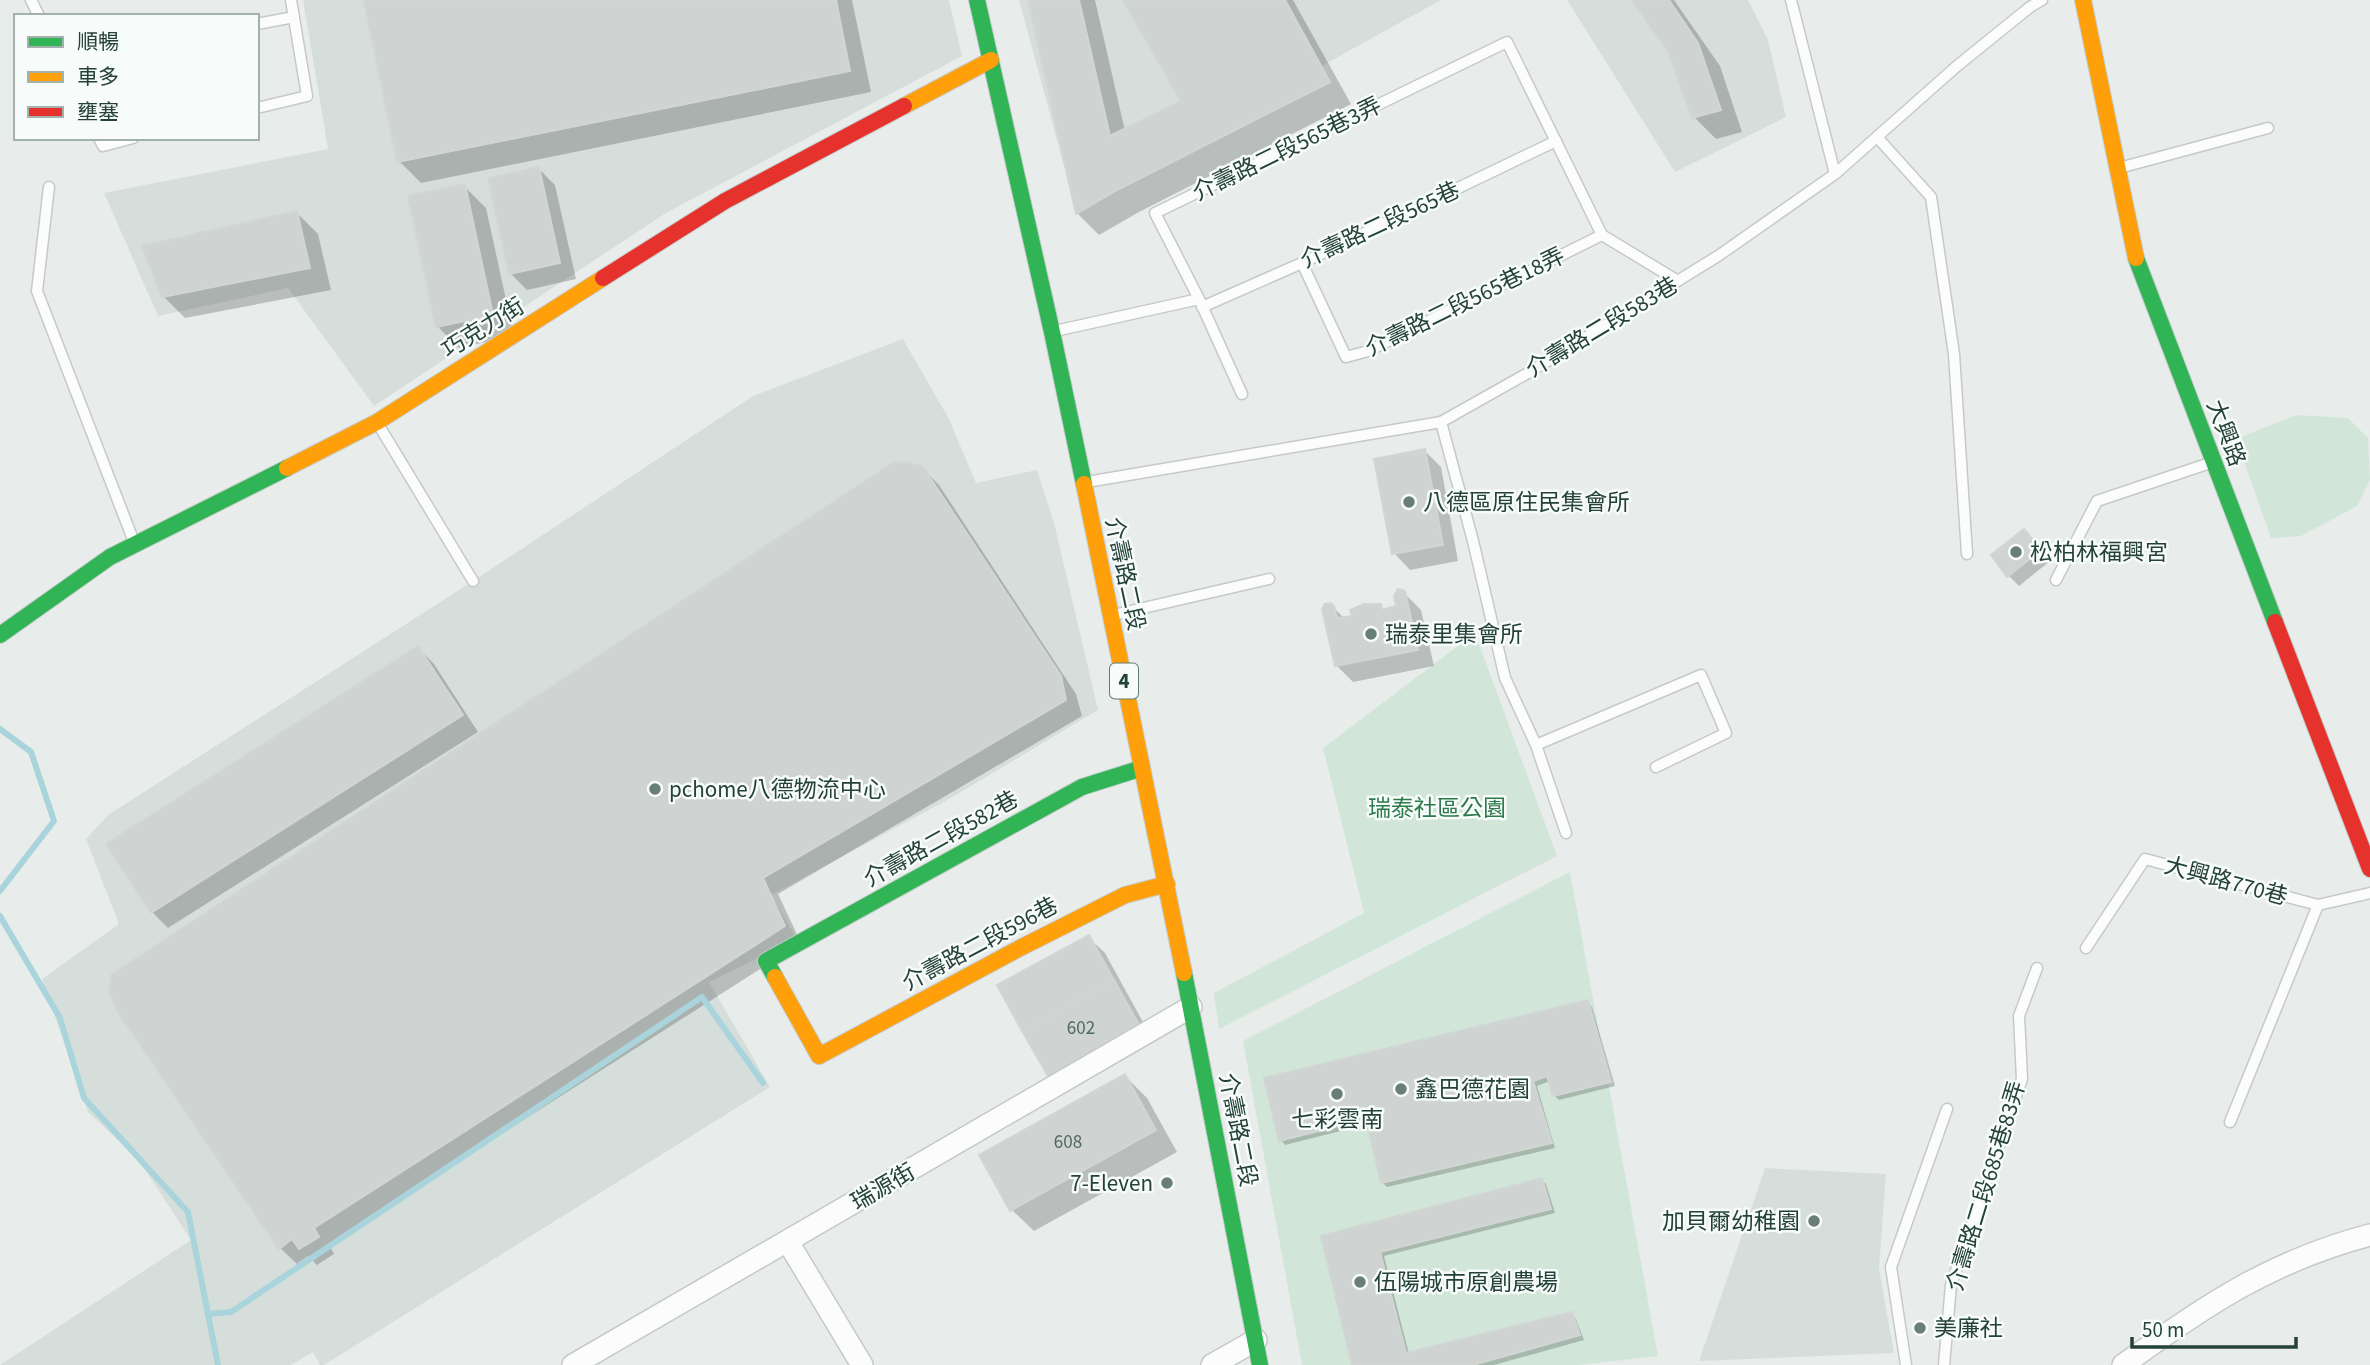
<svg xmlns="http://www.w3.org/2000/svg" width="2370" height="1365" font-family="'Source Sans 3','Noto Sans TC',sans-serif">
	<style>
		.built { fill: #d6dedb }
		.green { fill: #d1e6d8 }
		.shadow { fill: #0003 }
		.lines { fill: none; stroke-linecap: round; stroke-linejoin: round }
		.stream { stroke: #a9d4db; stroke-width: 6 }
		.building { fill: #cfd4d2; stroke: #d1d6d4; stroke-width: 2 }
		.lane-casing { stroke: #c5cac8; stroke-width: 13 }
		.street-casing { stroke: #c5cac8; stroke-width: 24 }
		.fast-casing { stroke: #c3cbc8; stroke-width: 18 }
		.slow-casing { stroke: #c3cbc8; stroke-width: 18 }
		.jam-casing { stroke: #c3cbc8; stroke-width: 18 }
		.lane { stroke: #fcfcfc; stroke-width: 10 }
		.street { stroke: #fcfcfc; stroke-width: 21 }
		.fast { stroke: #30b455; stroke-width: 16 }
		.slow { stroke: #ff9f0a; stroke-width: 16 }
		.jam { stroke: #e5322d; stroke-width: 16 }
		.poi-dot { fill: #697e78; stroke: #f7fbf9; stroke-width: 2.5 }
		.labels { text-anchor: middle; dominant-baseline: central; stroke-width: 5; stroke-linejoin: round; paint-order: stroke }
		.number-label { font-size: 19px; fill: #506761 }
		.shield { fill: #f7fbf9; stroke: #637a73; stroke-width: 2 }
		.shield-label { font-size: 21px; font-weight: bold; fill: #24423a }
		.street-label { font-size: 23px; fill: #24423a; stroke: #f7fbf9 }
		.poi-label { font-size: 23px; fill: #24423a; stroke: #f7fbf9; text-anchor: start }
		.park-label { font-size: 23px; fill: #2d7a4b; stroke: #f7fbf9 }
	</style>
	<rect width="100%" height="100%" fill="#e8edeb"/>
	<g class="built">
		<polygon points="303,0 949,0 962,56 666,213 374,406 288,288 158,316 104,193 328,149"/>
		<polygon points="1019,0 1441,0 1074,203"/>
		<polygon points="1567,0 1748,0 1768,40 1786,117 1675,172"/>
		<polygon points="903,339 949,419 976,483 1037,470 1054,523 1098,710 951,798 771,895 797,939 709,982 770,1087 324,1365 320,1365 313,1352 291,1365 0,1365 191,1240 138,1159 88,1112 42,979 119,924 86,839 108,815 473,581 753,396"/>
		<polygon points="1765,1168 1886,1174 1879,1269 1894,1353 1699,1361"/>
	</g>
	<g class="green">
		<polygon points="2296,415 2348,418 2368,438 2370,480 2357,506 2301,536 2271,538 2236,439"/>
		<polygon points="1475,633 1557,856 1219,1029 1214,993 1364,913 1323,748"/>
		<polygon points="1570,872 1658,1356 1579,1365 1302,1365 1243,1041"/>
	</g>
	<g class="shadow">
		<polygon points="366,0 852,0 871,92 421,183 399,161"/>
		<polygon points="1030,0 1095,0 1125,131 1184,102 1125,0 1293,0 1351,104 1139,212 1099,235 1077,213"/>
		<polygon points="1634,0 1674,0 1720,66 1742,132 1716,139 1694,117 1671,53"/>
		<polygon points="539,169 555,185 576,279 527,290 510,273"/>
		<polygon points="464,186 486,208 514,336 459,348 437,326"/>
		<polygon points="297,213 318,234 331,290 185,318 163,296"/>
		<polygon points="1425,451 1441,467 1458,561 1410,570 1394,553"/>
		<polygon points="922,468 939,485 1076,694 1082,716 778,894 801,943 329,1244 334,1254 317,1265 308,1256 297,1264 280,1248"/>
		<polygon points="2034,542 2050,561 2019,586 2008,575"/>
		<polygon points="1404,593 1421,610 1434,666 1353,682 1337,666 1330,604 1345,619 1380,606 1385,611 1398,608"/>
		<polygon points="418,648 434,664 478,732 168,928 152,912"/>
		<polygon points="1088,937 1105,953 1154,1042 1065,1091 1049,1075"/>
		<polygon points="1587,1002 1592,1007 1615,1086 1559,1100 1554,1095 1550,1081 1537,1086 1555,1148 1387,1187 1382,1182 1368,1124 1285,1145 1281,1140"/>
		<polygon points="1125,1076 1147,1098 1177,1152 1034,1231 1012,1210"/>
		<polygon points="1542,1180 1546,1184 1555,1213 1384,1256 1409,1354 1571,1314 1576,1319 1584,1340 1494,1365 1354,1365 1323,1238"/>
	</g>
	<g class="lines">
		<g class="stream">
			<polyline points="0,729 31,752 54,821 0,891"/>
			<polyline points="0,916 60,1018 84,1098 188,1212 218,1365"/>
			<polyline points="208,1314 231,1312 702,997 763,1083"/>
		</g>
	</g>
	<g class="building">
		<polygon points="364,0 836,0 850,71 397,162"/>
		<polygon points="1028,0 1079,0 1110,136 1181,101 1123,0 1285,0 1330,82 1117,190 1076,214"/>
		<polygon points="1632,0 1669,0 1698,43 1721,110 1692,118 1669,53"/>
		<polygon points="539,167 560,263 509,274 488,178"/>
		<polygon points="465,184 493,315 436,327 408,196"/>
		<polygon points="297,211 310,268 162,297 142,246"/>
		<polygon points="1425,449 1443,545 1392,554 1374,459"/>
		<polygon points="908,462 923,467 1061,676 1066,700 763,878 785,926 314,1228 319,1237 299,1249 292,1239 279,1249 116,1009 110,993 111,975 893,463"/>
		<polygon points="2024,529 2041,550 2007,577 1991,555"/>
		<polygon points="1398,589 1405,591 1418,650 1335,666 1322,609 1325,604 1331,603 1334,606 1337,618 1352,616 1350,610 1364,604 1381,604 1382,610 1396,606 1394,596"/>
		<polygon points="418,646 463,715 151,913 106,844"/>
		<polygon points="1089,935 1114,980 1022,1031 997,985"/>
		<polygon points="1114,980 1139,1025 1048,1076 1022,1031"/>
		<polygon points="1588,1000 1611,1082 1553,1096 1547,1076 1533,1081 1552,1143 1381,1183 1366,1119 1279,1141 1264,1078"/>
		<polygon points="1125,1074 1156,1130 1010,1211 979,1155"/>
		<polygon points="1542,1178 1551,1209 1380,1252 1406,1353 1572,1312 1580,1335 1473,1365 1352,1365 1321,1236"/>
	</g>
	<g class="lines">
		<g class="lane-casing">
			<g id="lane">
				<polyline points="31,0 39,16"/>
				<polyline points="1791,0 1835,174"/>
				<polyline points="257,24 294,17"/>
				<polyline points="257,108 307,96 291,0"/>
				<polyline points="1877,137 1931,197 1954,354 1967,554"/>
				<polyline points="99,138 103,146 133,138"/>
				<polyline points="2119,168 2268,128"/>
				<polyline points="49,187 37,291 134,542"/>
				<polyline points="1602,235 1678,281"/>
				<polyline points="1302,263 1346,357 1368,351 1602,235"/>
				<polyline points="1202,307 1302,263 1556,141"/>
				<polyline points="1055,331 1199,299"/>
				<polyline points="1242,394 1199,299 1155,213 1507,42 1602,235"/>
				<polyline points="1441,422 1473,541 1505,678 1536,745 1566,833"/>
				<polyline points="378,424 473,581"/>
				<polyline points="1087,482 1441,422 1528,373 1718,256 1835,174 1957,66 2030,7 2042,0"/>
				<polyline points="2056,580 2097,501 2210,463"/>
				<polyline points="1113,615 1269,579"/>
				<polyline points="1536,745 1701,675 1726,733 1656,767"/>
				<polyline points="2086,948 2145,859 2318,905 2370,893"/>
				<polyline points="2230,1122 2318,905"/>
				<polyline points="1906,1365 1891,1267 1947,1109"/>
				<polyline points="1944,1365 1951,1285 2022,1079 2019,1016 2037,968"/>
			</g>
		</g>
		<g class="street-casing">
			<g id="street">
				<polyline points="788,1242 862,1365"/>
				<polyline points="573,1365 1191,1007"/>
				<polyline points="1212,1365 1256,1340"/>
				<path d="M2123,1365c81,-59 148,-104 247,-130"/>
			</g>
		</g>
		<g class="fast-casing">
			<g id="fast">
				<polyline points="977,0 1052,332 1084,484"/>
				<polyline points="2136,258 2275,622"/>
				<polyline points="0,635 110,557 287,468"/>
				<polyline points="1184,973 1260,1365"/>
				<polyline points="775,977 766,961 1082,787 1142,768"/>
			</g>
		</g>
		<g class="slow-casing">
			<g id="slow">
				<polyline points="2083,0 2136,258"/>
				<polyline points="904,106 991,60"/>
				<polyline points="287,468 377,422 603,278"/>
				<polyline points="1084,484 1184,973"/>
				<polyline points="775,977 819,1056 1020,948 1125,895 1167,884"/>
			</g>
		</g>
		<g class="jam-casing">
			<g id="jam">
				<polyline points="603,278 725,201 904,106"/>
				<polyline points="2275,622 2370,869"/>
			</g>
		</g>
		<use href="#lane" class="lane"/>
		<use href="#street" class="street"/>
		<use href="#fast" class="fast"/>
		<use href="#slow" class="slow"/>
		<use href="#jam" class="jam"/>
	</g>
	<g class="poi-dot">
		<circle cx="1409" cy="502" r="7"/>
		<circle cx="2016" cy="552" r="7"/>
		<circle cx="1371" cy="634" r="7"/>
		<circle cx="655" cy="789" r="7"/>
		<circle cx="1401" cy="1089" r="7"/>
		<circle cx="1337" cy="1094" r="7"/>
		<circle cx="1167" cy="1183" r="7"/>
		<circle cx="1814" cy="1221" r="7"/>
		<circle cx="1360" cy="1282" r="7"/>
		<circle cx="1920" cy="1328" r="7"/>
	</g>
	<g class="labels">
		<g class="number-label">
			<text x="1081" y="1028">602</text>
			<text x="1068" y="1142">608</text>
		</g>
		<rect class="shield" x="1110" y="663.5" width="28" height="35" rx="5"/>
		<g class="shield-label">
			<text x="1124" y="681">4</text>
		</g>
		<g class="street-label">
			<text transform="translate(1287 149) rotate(-26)">介壽路二段565巷3弄</text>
			<text transform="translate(1380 225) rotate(-25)">介壽路二段565巷</text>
			<text transform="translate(1465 302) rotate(-26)">介壽路二段565巷18弄</text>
			<text transform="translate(1602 327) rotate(-31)">介壽路二段583巷</text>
			<text transform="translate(483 328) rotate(-32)">巧克力街</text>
			<text transform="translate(2226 433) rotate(69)">大興路</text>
			<text transform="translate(1125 574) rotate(78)">介壽路二段</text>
			<text transform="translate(941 839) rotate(-29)">介壽路二段582巷</text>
			<text transform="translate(2226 881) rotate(15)">大興路770巷</text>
			<text transform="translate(980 944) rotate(-28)">介壽路二段596巷</text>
			<text transform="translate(1238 1130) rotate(79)">介壽路二段</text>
			<text transform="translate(1986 1186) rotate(-73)">介壽路二段685巷83弄</text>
			<text transform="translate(883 1187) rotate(-30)">瑞源街</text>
		</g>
		<g class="poi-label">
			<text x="1423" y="502">八德區原住民集會所</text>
			<text x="2030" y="552">松柏林福興宮</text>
			<text x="1385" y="634">瑞泰里集會所</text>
			<text x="669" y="789">pchome八德物流中心</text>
			<text x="1415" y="1089">鑫巴德花園</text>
			<text x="1337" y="1119" text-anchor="middle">七彩雲南</text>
			<text x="1153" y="1183" text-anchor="end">7-Eleven</text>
			<text x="1800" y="1221" text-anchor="end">加貝爾幼稚園</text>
			<text x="1374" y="1282">伍陽城市原創農場</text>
			<text x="1934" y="1328">美廉社</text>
		</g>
		<g class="park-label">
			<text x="1437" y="808">瑞泰社區公園</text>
		</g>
	</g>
	<rect x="14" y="14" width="245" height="126" fill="#f7fbf9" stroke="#a3b1ad" stroke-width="2"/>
	<rect x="28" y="37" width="35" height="10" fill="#30b455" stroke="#a3b1ad" stroke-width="2"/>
	<text x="77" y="49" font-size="21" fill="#24423a">順暢</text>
	<rect x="28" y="72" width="35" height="10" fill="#ff9f0a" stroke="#a3b1ad" stroke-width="2"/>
	<text x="77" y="84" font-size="21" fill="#24423a">車多</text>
	<rect x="28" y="107" width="35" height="10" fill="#e5322d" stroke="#a3b1ad" stroke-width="2"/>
	<text x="77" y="119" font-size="21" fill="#24423a">壅塞</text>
	<path d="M2132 1337v10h164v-10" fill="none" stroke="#24423a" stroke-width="3.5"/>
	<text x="2142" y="1337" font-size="21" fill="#24423a" stroke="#f7fbf9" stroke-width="5" paint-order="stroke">50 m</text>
</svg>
